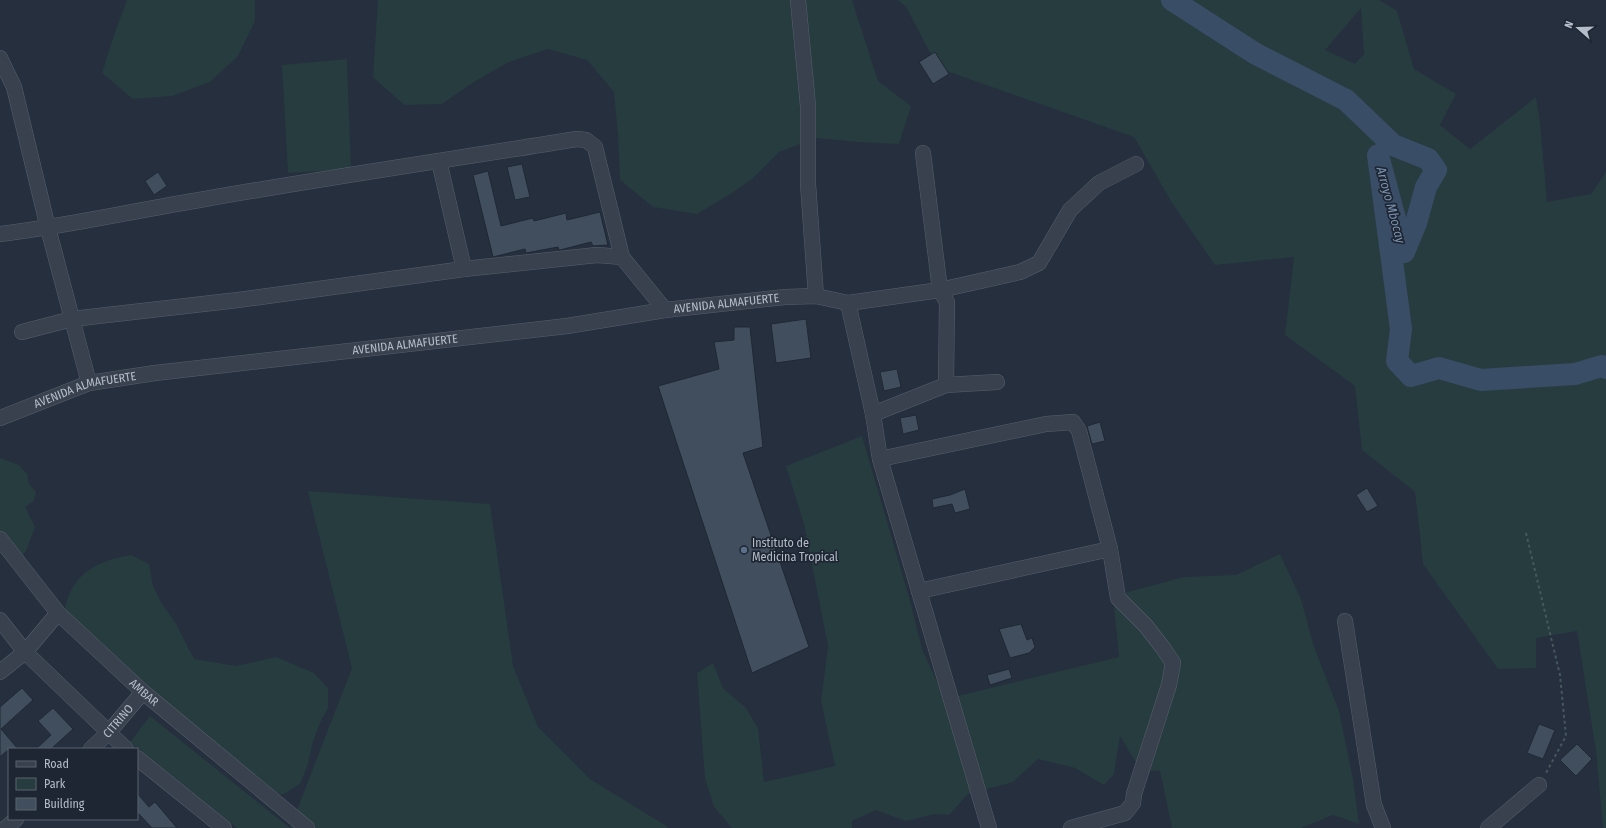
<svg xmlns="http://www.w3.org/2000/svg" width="1606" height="828" font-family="'Fira Sans Condensed',sans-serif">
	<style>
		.green { fill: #273c3f; fill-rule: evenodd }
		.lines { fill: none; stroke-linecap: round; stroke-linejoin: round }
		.river { stroke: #3a4d67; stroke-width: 22 }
		.building { fill: #414e5d; stroke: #202835 }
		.street-casing { stroke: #575f6c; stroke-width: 16 }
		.path { stroke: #45595c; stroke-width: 2; stroke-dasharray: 3 3; stroke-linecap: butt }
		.street { stroke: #39414e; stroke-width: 15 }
		.service-dot { fill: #5c6f8a; stroke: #1e2633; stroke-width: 1.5 }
		.labels { text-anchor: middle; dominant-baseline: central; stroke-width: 3.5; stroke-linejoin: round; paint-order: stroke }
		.street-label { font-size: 12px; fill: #b5bcc9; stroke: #1e2633 }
		.poi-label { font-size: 12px; fill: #b5bcc9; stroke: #1e2633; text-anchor: start }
		.water-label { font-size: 13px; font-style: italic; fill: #7c93b0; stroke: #1e2633 }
	</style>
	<rect width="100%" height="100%" fill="#252f3e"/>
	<g class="green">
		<polygon points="127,0 255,0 255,21 238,56 210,82 172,96 133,99 102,73 115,32"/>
		<polygon points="378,0 852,0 878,81 911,106 899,144 859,142 816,138 779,152 752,179 732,193 697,214 653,207 620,180 618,136 614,92 587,60 548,49 509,62 474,82 442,104 404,105 373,77"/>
		<path d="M898,0h481l18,11 17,58 42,25 -16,31 30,24 66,-52 4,25 7,80 44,-8 15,-22v656h-3l-7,-77 -19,-120 -41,7v30l-38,1 -75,-105 -8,-72 -53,-42 -7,-64 -70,-51 9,-78 -79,8 -43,-62 -38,-66 -196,-69 -32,-61zM1361,8l3,46 -9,10 -30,-14z"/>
		<polygon points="347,59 351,169 288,173 282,65"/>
		<polygon points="862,436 909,597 922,649 945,699 1119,657 1113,596 1184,577 1236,575 1280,554 1301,599 1313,644 1339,711 1353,779 1359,824 1333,815 1301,828 1172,828 1160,771 1140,770 1120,736 1114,774 1104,785 1075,768 1038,759 1013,782 968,794 949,815 935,814 906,821 876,810 852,821 852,828 732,828 714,807 705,778 697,673 713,663 723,688 746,708 758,728 764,782 835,766 821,701 828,646 804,524 786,466"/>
		<polygon points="0,458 19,465 27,474 29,484 36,492 34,501 25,507 35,527 26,551 20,559 0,535"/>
		<polygon points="308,491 490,504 513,666 538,727 590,779 668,827 667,828 237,828 130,742 150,716 290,828 352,668"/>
		<path d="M131,555l18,9 4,22 9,18 13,18 19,37 42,7 40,-9 38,16 14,15v20l-9,17 -7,20 -4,19 -8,20 -18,11 -18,-10 -201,-159c1,-7 1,-15 3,-22 8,-33 35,-44 65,-49z"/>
	</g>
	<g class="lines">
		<polyline class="river" points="1172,0 1256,54 1346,100 1393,145 1428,159 1436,170 1426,187 1416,223 1404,252 1378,155 1401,329 1397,361 1411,376 1439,368 1481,380 1575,374 1602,366 1606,368"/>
	</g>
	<g class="building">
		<polygon points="935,52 949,74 933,84 919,62"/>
		<polygon points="522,164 530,197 515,200 507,167"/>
		<polygon points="488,171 501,226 533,218 534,221 566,213 567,220 600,212 608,245 593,246 591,242 560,250 559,250 558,247 526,253 525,249 493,257 473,175"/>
		<polygon points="158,172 167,186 154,195 145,181"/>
		<polygon points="806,319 811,358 776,363 771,324"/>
		<polygon points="734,327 750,327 763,447 743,453 809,647 752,673 658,386 719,369 714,342 734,340"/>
		<polygon points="897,369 901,387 884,391 880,372"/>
		<polygon points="916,415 919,430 903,434 900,418"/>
		<polygon points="1100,422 1105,441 1092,444 1087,426"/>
		<polygon points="1367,488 1378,506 1367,512 1356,495"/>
		<polygon points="965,489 970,509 955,513 952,504 933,508 932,499 950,495"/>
		<polygon points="1021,624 1027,640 1032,638 1035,647 1029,653 1010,658 999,629"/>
		<polygon points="1009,669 1012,678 990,685 987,675"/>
		<polygon points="22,688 33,700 1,729 18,749 9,749 0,757 0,707"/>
		<polygon points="53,708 73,729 51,749 36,749 51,735 38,721"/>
		<polygon points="1539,724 1555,730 1543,759 1527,753"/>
		<polygon points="1577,744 1592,759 1576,776 1560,760"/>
		<polygon points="137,793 149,807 155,802 177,828 152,828 137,812"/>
	</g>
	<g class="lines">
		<g class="street-casing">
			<g id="street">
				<polyline points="798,0 808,106 808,184 816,296"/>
				<polyline points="0,58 14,87 48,228 89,383"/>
				<polyline points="923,153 940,290 947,302 946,385"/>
				<polyline points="439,161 464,269"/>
				<path d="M0,234c69,-8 137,-24 205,-35 124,-22 248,-40 372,-60l9,1 9,7 27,110"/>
				<polyline points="848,303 940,290 1020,272 1039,263 1070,210 1099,183 1136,164"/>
				<polyline points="22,332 72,319 238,300 464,269 597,255 622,257 665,310"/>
				<polyline points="873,414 946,385 997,382"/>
				<path id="s1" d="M0,418l89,-35 66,-10 412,-47 98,-16 120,-13 31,-1 32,7 25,111 7,45 109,369"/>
				<polyline points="880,459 1046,424 1073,422 1079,431 1110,549 1118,598 1146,626 1163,648 1173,663 1169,685 1134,794 1133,803 1125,813 1071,828"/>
				<path id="s2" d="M0,539l58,74 85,79 164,136"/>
				<polyline points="919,591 1110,549"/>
				<polyline points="0,620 25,652 126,749"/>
				<polyline points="1345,621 1374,805 1383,828"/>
				<polyline points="0,672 25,652 58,613"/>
				<path id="s3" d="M91,749l17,-16 35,-41"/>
				<polyline points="137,758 224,828"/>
				<polyline points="6,828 16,819"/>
				<polyline points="1488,828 1539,785"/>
			</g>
		</g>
		<polyline class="path" points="1526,533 1560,675 1566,736 1546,773"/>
		<use href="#street" class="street"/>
	</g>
	<circle class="service-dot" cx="744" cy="550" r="4"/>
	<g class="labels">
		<g class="street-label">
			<text stroke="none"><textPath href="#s1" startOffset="738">AVENIDA ALMAFUERTE</textPath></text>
			<text stroke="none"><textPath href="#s1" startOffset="414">AVENIDA ALMAFUERTE</textPath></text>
			<text stroke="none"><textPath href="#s1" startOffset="90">AVENIDA ALMAFUERTE</textPath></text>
			<text stroke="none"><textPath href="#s2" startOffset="211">AMBAR</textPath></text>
			<text stroke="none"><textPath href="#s3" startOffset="39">CITRINO</textPath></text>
		</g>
		<g class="poi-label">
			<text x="752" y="543">Instituto de<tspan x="752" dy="14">Medicina Tropical</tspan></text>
		</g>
		<g class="water-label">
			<text transform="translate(1391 205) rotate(75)">Arroyo Mbocay</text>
		</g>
	</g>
	<rect x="8" y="748" width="130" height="72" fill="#1e2633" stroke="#5a626f"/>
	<rect x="16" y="761" width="20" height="6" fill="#39414e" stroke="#5a626f"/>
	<text x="44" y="768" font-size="12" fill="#b5bcc9">Road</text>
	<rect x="16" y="778" width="20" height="12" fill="#273c3f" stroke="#5a626f"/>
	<text x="44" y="788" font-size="12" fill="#b5bcc9">Park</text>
	<rect x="16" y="798" width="20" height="12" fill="#414e5d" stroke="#5a626f"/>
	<text x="44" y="808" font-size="12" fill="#b5bcc9">Building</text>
	<g transform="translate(1578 28) rotate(290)" stroke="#1e2633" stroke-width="3" paint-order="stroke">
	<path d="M0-3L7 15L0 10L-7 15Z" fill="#b5bcc9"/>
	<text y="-6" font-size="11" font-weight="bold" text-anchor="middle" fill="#b5bcc9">N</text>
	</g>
</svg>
